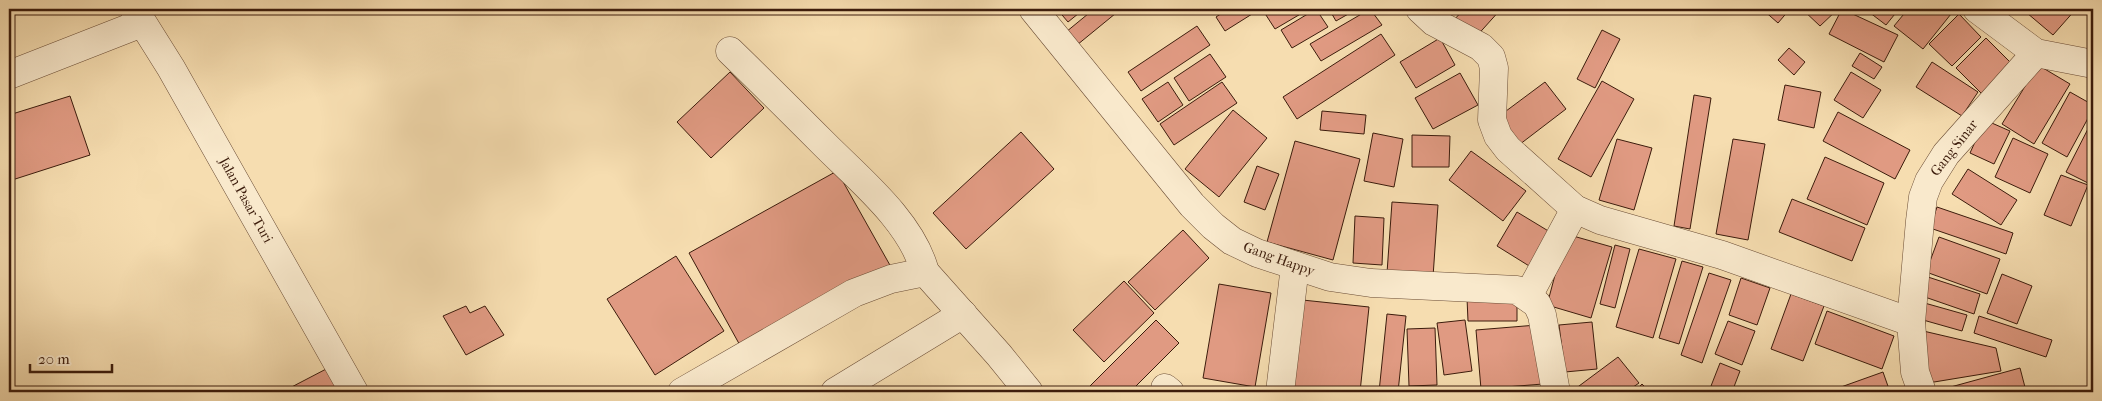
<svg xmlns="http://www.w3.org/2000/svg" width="2102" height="401" font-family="'IM FELL French Canon',serif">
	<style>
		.building { fill: #e09a82; stroke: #3c1c0c }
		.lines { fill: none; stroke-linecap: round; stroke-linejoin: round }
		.minor-casing { stroke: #6a4c35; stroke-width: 29 }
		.minor { stroke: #f9e9cc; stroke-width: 28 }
		.labels { text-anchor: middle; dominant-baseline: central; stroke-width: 4.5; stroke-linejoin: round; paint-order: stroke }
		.street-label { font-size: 14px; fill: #3c1c0c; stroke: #f9e9cc }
	</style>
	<rect width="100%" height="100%" fill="#f6ddb0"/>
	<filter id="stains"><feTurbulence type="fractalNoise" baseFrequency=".004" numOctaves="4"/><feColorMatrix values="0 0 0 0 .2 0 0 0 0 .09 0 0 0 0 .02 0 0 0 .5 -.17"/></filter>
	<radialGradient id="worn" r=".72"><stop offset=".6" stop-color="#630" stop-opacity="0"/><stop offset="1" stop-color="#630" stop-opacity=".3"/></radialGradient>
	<g class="building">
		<polygon points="1057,9 1084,9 1068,22"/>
		<polygon points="1094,9 1121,9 1077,45 1066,32"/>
		<polygon points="1228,9 1260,9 1225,31 1216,17"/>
		<polygon points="1270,9 1309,9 1275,29 1264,12"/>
		<polygon points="1316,9 1328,27 1292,48 1281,30"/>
		<polygon points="1329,9 1357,9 1336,21"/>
		<polygon points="1370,9 1382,25 1321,61 1310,44"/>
		<polygon points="1464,9 1501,9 1474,39 1453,21"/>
		<polygon points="1762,9 1790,9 1778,23"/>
		<polygon points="1802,9 1838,9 1820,26"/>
		<polygon points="1842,9 1898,35 1884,62 1829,34"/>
		<polygon points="1865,9 1899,9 1886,25"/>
		<polygon points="1908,9 1955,9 1923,49 1894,26"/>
		<polygon points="2031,9 2076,9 2053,35 2027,13"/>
		<polygon points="1959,14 1981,37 1952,66 1929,44"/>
		<polygon points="1197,26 1210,45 1141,91 1128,72"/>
		<polygon points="1602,30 1620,39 1595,88 1577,79"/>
		<polygon points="1381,34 1395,55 1297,119 1283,97"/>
		<polygon points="1440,38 1455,65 1416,88 1400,62"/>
		<polygon points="1986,38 2013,65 1983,95 1956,68"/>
		<polygon points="1789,48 1805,62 1794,75 1778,60"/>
		<polygon points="1860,53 1882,67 1874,79 1852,66"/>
		<polygon points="1210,54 1226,77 1189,101 1174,78"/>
		<polygon points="1932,62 1978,92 1962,116 1916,87"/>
		<polygon points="2038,65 2070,84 2034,144 2002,124"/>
		<polygon points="730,72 764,108 711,158 677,122"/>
		<polygon points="1851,72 1881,90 1863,118 1834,100"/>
		<polygon points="1460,73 1478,105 1433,129 1415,98"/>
		<polygon points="1602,81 1634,99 1591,177 1558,159"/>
		<polygon points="1168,82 1183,105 1158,122 1142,99"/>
		<polygon points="1222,82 1237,103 1174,145 1160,124"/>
		<polygon points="1545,82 1566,109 1515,148 1494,120"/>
		<polygon points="1785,85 1821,92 1814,128 1778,120"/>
		<polygon points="2070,92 2093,105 2093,109 2067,157 2042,143"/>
		<polygon points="1694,95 1711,98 1690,229 1674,226"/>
		<polygon points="70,96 90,155 9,181 9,115"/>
		<polygon points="1233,110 1267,138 1219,197 1185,169"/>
		<polygon points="1322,111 1366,115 1364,134 1320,130"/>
		<polygon points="1838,112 1910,150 1895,179 1823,141"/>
		<polygon points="2093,119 2093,178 2090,184 2066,172"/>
		<polygon points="1985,120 2010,131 1994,164 1970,153"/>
		<polygon points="1021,132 1054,169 966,249 933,213"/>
		<polygon points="1373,133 1403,139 1394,187 1364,181"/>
		<polygon points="1412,135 1450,136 1449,167 1412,167"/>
		<polygon points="2013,138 2048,154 2030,193 1995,177"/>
		<polygon points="1617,139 1652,148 1634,210 1599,200"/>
		<polygon points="1733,139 1765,144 1748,240 1716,234"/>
		<polygon points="1295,141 1360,159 1333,260 1267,242"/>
		<polygon points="1471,151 1526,191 1503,221 1449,180"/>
		<polygon points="1825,157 1884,183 1867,225 1807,199"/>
		<polygon points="1257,166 1279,174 1265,210 1244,202"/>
		<polygon points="1968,169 2017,200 2001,225 1952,194"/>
		<polygon points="837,171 891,267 742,349 689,253"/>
		<polygon points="2061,175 2088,185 2071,226 2044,215"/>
		<polygon points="1792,199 1865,228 1852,261 1779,232"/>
		<polygon points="1392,202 1438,205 1433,277 1387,273"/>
		<polygon points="1937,207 2013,233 2006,254 1930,228"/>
		<polygon points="1517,212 1555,235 1534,269 1497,246"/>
		<polygon points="1355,216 1384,218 1382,265 1353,263"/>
		<polygon points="1183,230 1209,258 1155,310 1128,282"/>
		<polygon points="1566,234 1612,247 1591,318 1547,305"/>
		<polygon points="1939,237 2000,259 1987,294 1926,272"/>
		<polygon points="1615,245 1630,249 1615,308 1600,304"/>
		<polygon points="1639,249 1676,259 1653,338 1616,327"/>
		<polygon points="676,256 724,331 655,375 607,299"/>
		<polygon points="1682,261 1703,267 1679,344 1659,338"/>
		<polygon points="1709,273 1731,280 1702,363 1681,355"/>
		<polygon points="2002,274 2032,286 2017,324 1987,313"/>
		<polygon points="1928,277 1980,294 1974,314 1922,296"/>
		<polygon points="1741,278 1770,288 1757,325 1729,315"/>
		<polygon points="1124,281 1154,313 1104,362 1073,330"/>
		<polygon points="1219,284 1271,293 1255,387 1203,378"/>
		<polygon points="1791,294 1824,306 1803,361 1771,349"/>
		<polygon points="1517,297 1517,321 1468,321 1467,298"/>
		<polygon points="1293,299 1369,307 1360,392 1283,390"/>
		<polygon points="1921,302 1967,315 1962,331 1916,318"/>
		<polygon points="466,306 470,313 485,306 504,335 466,355 443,316"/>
		<polygon points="1827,311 1894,336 1882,369 1815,344"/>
		<polygon points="1387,314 1406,316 1398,392 1379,392"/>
		<polygon points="1979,316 2052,340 2046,357 1974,333"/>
		<polygon points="1156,320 1179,343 1130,392 1084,392"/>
		<polygon points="1465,320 1472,371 1444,375 1437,323"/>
		<polygon points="1728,321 1755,331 1742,365 1715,354"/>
		<polygon points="1592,322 1597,369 1565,372 1559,325"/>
		<polygon points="1537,325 1543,384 1481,389 1476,330"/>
		<polygon points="1435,328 1437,385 1409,386 1407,329"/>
		<polygon points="1919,330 1996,348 2001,371 1928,383"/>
		<polygon points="1618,357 1639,383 1626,392 1578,392 1575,389"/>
		<polygon points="1720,363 1740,371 1732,392 1711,386"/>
		<polygon points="330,367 343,392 282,392"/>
		<polygon points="2020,368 2026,391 1937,392 1936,391"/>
		<polygon points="1883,372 1890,392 1827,392"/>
		<polygon points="1642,384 1650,392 1634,392"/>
	</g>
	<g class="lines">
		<g class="minor-casing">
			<g id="minor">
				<polyline points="134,9 171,68 354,392"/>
				<polyline points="1033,9 1192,205 1213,226 1232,241 1257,253 1330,277 1371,283 1517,290 1537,304 1542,315 1556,392"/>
				<polyline points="1420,9 1434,22 1481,47 1491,57 1494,68 1492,120 1498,136 1508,149 1575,209 1600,220 1722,255 1911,322 1915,372 1922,392"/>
				<polyline points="1977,9 2036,53 2093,64"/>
				<path d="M730,51c32,31 63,62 95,94 35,35 87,77 100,127"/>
				<polyline points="9,75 142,23"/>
				<polyline points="1528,296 1575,209"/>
				<polyline points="1911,322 1920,221 1923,197 1929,181 1946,154 2036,53"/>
				<polyline points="1165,388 1170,392"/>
				<polyline points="682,392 854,293 891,279 925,272 999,355 1029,392"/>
				<polyline points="835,392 963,314"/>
				<polyline points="1280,392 1295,266"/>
			</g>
		</g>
		<use href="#minor" class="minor"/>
	</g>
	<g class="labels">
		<g class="street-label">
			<text transform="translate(1954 148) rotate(-52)">Gang Sinar</text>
			<text transform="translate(246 200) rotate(61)">Jalan Pasar Turi</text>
			<text transform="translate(1279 259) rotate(20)">Gang Happy</text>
		</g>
	</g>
	<rect width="2102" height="401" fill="none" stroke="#f6ddb0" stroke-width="30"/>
	<rect x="10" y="10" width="2082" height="381" fill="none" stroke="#3c1c0c" stroke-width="2.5"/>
	<rect x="15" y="15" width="2072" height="371" fill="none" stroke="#3c1c0c"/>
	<path d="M30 364v8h82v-8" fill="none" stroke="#3c1c0c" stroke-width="2.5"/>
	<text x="38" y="364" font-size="15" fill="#3c1c0c" stroke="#f9e9cc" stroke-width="4" paint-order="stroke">20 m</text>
	<rect width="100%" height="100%" filter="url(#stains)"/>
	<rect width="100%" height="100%" fill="url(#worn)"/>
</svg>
